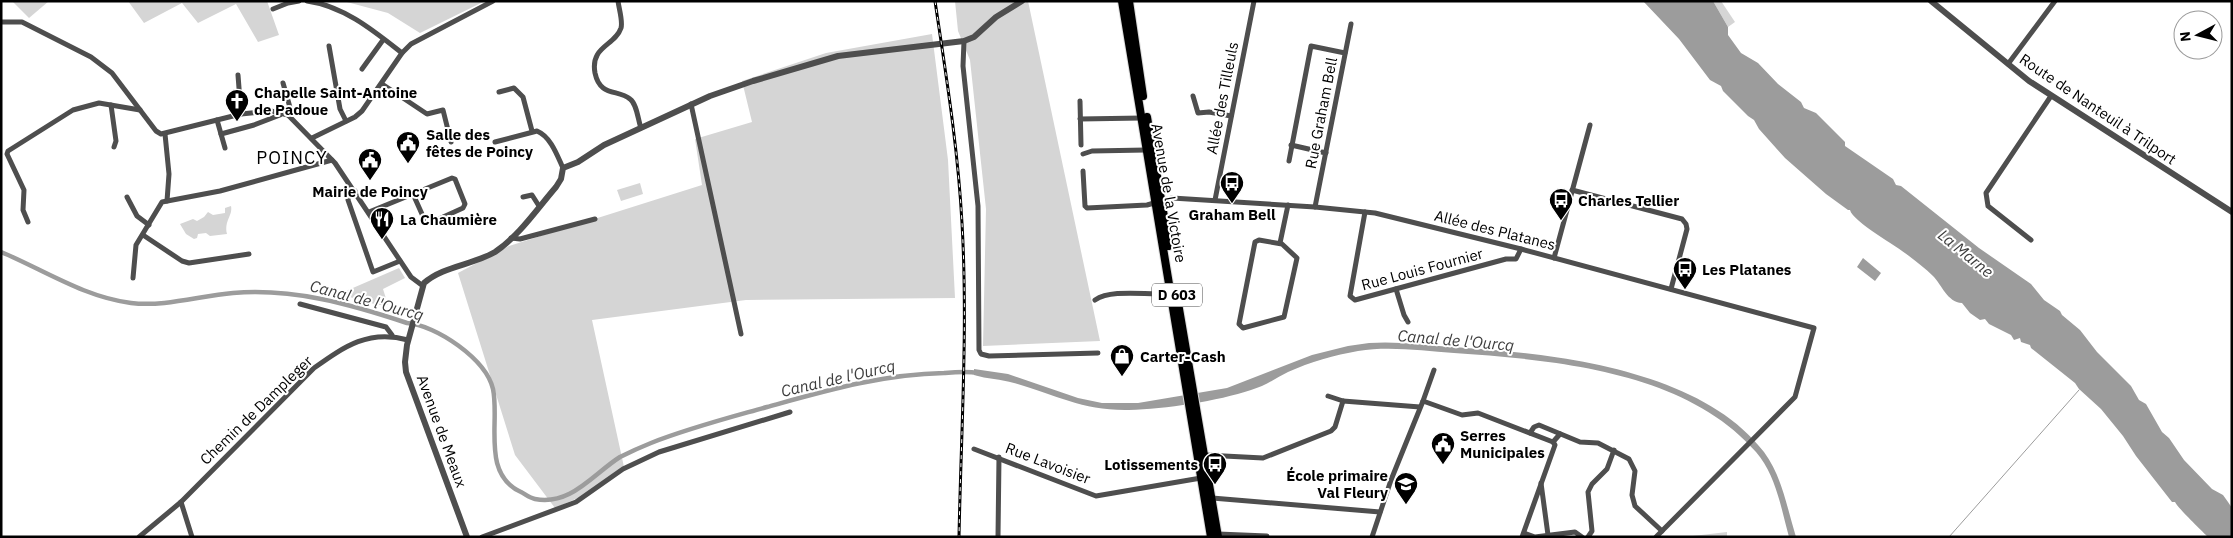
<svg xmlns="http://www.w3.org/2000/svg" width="2233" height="538" font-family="'IBM Plex Sans',sans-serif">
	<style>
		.green { fill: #d5d5d5 }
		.water { fill: #9c9c9c }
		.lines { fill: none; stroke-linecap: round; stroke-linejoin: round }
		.stream { stroke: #9c9c9c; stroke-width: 1 }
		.canal { stroke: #9c9c9c; stroke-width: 4.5 }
		.primary-casing { stroke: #dbdbdb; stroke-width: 10 }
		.minor { stroke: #4e4e4e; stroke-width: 5 }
		.tertiary { stroke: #4e4e4e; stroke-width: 6 }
		.primary { stroke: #000; stroke-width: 8 }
		.rail-casing { stroke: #000; stroke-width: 3 }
		.rail { stroke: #fff; stroke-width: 1; stroke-dasharray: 4; stroke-linecap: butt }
		.labels { text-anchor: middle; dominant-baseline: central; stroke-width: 4; stroke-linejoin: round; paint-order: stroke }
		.shield { fill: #fff; stroke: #4c4c4c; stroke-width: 1 }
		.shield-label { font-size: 14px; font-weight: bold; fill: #000 }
		.poi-label { font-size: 15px; font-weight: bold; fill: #000; stroke: #fff; text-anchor: start }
		.street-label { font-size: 15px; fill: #000; stroke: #fff }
		.water-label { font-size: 16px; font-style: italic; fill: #3d3d3d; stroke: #fff }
		.quarter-label { font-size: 18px; letter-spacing: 1px; fill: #000; stroke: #fff }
	</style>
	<rect width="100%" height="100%" fill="#fff"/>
	<g class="green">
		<polygon points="12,1 49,1 29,18"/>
		<polygon points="128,1 267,1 279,35 258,42 236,4 198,23 182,3 144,23"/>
		<polygon points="343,1 485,1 420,33 388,13"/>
		<polygon points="955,1 1028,1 1100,341 983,346 986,209 970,60 958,31"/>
		<polygon points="1713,1 1721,1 1735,22 1728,27"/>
		<polygon points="932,34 948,160 955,298 746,300 592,320 624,467 587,494 555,508 515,455 458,273 509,246 702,185 695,139 752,122 742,81 826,53"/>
		<polygon points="640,183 643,194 621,201 617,190"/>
		<path d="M231,206c2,10 -7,14 -4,28l-17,2 -4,-3 -8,1 -1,4 -3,1 -8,-5 -6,-10 13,-5 4,2 7,-4 4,-5 5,3 12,-2v-5z"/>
		<polygon points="399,268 405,278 383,289 388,305 378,305 339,294"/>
		<polygon points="1727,532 1727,537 1684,537"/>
	</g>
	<g class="water">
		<path d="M1643,1h70l15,26v8l13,18 17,10 20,21 23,18 3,6 12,5 29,29v4l48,33 3,6 5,1 78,62 52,36 13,16 16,11 2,4 18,15 17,22 34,34 8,14 7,4 16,28 7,6 15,22 28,29 11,6 5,7 4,6v29h-24c-6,-6 -31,-30 -33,-35h-3l-36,-46 -13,-20 -22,-27 -22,-20 -4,-6 -44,-35 -1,-3 -9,-3 -1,-4 -6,2 -3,-5 -22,-11 -4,-5 -5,1 -10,-7 -8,-10c-15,-1 -20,-18 -29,-27 -7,-7 -16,-14 -24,-20 -12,-10 -56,-34 -59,-46h-2l-22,-16 -41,-36 -26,-29 -5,-9 -6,-4 -25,-25 -2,-5 -11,-6 -31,-41z"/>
		<polygon points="1863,258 1881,273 1875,281 1857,267"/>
		<path d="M1369,343c28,-2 56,2 83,4 98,6 248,21 312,105 18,24 23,56 32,85h-7c-8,-29 -13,-62 -33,-85 -70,-81 -201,-92 -302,-99 -31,-2 -64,-7 -96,-2 -23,4 -48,11 -70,21 -12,6 -23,14 -37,18 -33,11 -86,19 -122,20 -46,1 -73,-15 -115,-27 -13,-4 -27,-4 -40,-8v-6l34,5 70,24 24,5h36l89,-15 85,-33 36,-9z"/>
	</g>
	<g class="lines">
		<polyline class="stream" points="1949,537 2079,390"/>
		<path class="canal" d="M1,252c43,18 83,45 130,51 34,4 68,-7 102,-10 60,-5 117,11 174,30 29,2 79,36 86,66 7,33 -12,85 28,103 4,2 9,6 14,7 36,7 58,-25 85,-42 10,-5 21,-10 31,-14 38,-15 77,-25 116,-36 58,-16 116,-33 177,-34 12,-1 23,-2 34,0"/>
		<g class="primary-casing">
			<g id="primary">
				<polyline points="1122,1 1211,537"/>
				<polyline points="1129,1 1143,96"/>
				<polyline points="1147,117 1169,246"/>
				<polyline points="1177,297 1218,537"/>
			</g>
		</g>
		<g class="minor">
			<path d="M307,1c37,5 67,30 95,52"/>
			<path d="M618,1c1,8 5,20 3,27 -6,18 -31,18 -26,45 5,24 23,16 35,26 7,5 8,21 11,29"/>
			<polyline points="273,9 288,3 299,1"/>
			<polyline points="1,22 22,22 91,57 112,73 156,131 161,134 241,114 271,111 288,115 335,163 411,277 423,286"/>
			<polyline points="964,41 963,66 978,206 979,350 981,354 989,356 1098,353"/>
			<polyline points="329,46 340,109 346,121"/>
			<polyline points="2008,64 2055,1"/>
			<polyline points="362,69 383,40"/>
			<polyline points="238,75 241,114"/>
			<polyline points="283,83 291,111 288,115"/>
			<polyline points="382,84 427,114 443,110 451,142"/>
			<polyline points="499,92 514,88 523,97 532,131"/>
			<polyline points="1193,96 1198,113 1209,112 1231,116"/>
			<polyline points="1080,101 1081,145"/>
			<polyline points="691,104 741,334"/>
			<polyline points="111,105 116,141 114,147"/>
			<polyline points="1080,119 1142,118"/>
			<polyline points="217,120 225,148"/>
			<polyline points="165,134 169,174 167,201"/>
			<polyline points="221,134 254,125 280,115 282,112"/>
			<polyline points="312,138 355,117 362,111 402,53 411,44 493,1"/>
			<path d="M495,142l42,-11c14,6 20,24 26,37"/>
			<polyline points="1291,145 1326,153"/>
			<polyline points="1083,154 1092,151 1146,150"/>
			<polyline points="1289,161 1311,46 1345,53"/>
			<polyline points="1083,171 1085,206 1087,208 1147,205 1172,198 1315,207 1375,213 1521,249 1814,328 1795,397 1656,537"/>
			<polyline points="1572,190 1682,219 1686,224 1687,229 1671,289"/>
			<polyline points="355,191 349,195 348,200 373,272 400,261"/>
			<polyline points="127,197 137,216 149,225"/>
			<polyline points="523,197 532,195 539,206"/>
			<polyline points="1215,200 1254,1"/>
			<polyline points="1315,207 1351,24"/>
			<polyline points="369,212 452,178 455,179 465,204 463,208 430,223 426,223 413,194"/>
			<polyline points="1365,212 1350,296 1355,300 1506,259 1516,259 1521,249"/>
			<polyline points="28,222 23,210 24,190 7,154 8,151 73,110 99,103 140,110"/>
			<polyline points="143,235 182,261 189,263 249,254"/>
			<polyline points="511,238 520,239 595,219"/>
			<polygon points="1259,240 1282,244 1297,258 1284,317 1243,328 1239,324 1255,242"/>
			<polyline points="2031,240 1988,206 1986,193 2051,96"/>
			<polyline points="1280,243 1288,205"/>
			<polyline points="1554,258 1590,125"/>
			<polyline points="133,278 136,245 162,202 220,191 332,160"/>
			<polyline points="1396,289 1404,315 1408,322"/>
			<path d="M1095,300c18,-12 55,-4 77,-7"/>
			<polyline points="300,304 386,327 392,335"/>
			<polyline points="1328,396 1343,401 1420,407"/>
			<polyline points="1423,401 1434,370"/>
			<polyline points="1530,433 1534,427 1539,425 1580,442 1598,443 1629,459 1635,471 1632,495 1635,506 1662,531"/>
			<polyline points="974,449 1096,496 1201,478"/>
			<polyline points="1205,455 1263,458 1331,431 1335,427 1343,401"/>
			<polyline points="1541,483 1548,535"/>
			<polyline points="1212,498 1380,512"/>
			<polyline points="181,502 192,537"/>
			<polyline points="1524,533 1535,537 1575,532 1582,537"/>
			<polyline points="1218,534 1267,536"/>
			<path d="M139,537l42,-35 133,-134c31,-22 55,-39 94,-28"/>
			<polyline points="482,537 576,502 623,469 659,452 790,412"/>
			<polyline points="998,537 999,457"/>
			<polyline points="1372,537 1391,480 1423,401 1462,415 1478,413 1553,442"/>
			<polyline points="1522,537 1555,445 1553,442 1560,434"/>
			<polyline points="1588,537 1592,531 1588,492 1592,484 1607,469 1614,450"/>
		</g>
		<g class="tertiary">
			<polyline points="1931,1 2029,81 2232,212"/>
			<path d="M467,537l-61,-165 -1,-10 2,-17 17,-62c19,-17 49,-18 71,-31 24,-16 42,-43 61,-65l5,-8 2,-11 15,-6 26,-17 106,-49 43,-15 85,-25 126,-15 10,-4 22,-20 26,-16"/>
		</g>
		<use href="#primary" class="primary"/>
		<g class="rail-casing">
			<path id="rail" d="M935,1c11,74 23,147 27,222 6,104 -1,209 -3,314"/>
		</g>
		<use href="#rail" class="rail"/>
	</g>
	<defs>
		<g id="church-pin" transform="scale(1.25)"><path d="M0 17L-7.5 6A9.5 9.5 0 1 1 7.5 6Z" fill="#000" stroke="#fff"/><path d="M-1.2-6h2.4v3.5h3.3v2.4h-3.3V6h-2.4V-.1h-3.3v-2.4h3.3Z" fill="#fff"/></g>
		<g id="civic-pin" transform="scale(1.25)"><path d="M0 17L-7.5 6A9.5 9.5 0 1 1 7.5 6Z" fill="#000" stroke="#fff"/><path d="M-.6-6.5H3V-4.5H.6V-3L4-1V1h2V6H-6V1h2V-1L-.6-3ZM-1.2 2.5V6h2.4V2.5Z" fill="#fff"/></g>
		<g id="bus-pin" transform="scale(1.25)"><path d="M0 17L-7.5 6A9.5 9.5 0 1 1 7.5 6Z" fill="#000" stroke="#fff"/><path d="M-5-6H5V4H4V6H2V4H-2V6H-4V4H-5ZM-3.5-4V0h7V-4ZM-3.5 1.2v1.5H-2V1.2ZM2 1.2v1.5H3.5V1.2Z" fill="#fff"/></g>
		<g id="restaurant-pin" transform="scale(1.25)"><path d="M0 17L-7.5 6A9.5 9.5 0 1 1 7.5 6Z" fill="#000" stroke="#fff"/><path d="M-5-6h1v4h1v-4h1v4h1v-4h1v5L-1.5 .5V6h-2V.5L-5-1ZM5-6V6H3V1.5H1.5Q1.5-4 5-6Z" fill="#fff"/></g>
		<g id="shop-pin" transform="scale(1.25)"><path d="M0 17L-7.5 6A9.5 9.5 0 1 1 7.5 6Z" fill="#000" stroke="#fff"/><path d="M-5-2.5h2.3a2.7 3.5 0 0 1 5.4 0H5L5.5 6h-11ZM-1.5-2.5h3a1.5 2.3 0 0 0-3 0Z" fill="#fff"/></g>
		<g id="school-pin" transform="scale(1.25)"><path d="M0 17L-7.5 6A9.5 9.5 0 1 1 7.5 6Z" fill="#000" stroke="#fff"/><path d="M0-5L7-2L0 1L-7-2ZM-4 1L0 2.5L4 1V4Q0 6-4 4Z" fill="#fff"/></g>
	</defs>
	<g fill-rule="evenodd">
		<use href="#church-pin" x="237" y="101"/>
		<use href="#civic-pin" x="408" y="143"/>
		<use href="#civic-pin" x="370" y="160"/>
		<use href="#bus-pin" x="1232" y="183"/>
		<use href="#bus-pin" x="1561" y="200"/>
		<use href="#restaurant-pin" x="382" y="219"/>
		<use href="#bus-pin" x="1685" y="269"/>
		<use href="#shop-pin" x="1122" y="356"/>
		<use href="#civic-pin" x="1443" y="444"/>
		<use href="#bus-pin" x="1215" y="464"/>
		<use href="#school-pin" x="1406" y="484"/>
	</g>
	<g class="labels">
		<rect class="shield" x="1152" y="283.5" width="50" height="23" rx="4"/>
		<g class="shield-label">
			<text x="1177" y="295">D 603</text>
		</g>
		<g class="poi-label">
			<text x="254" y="92">Chapelle Saint-Antoine<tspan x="254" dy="17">de Padoue</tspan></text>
			<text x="426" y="134">Salle des<tspan x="426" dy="17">fêtes de Poincy</tspan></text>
			<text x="370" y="191" text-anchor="middle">Mairie de Poincy</text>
			<text x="1578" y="200">Charles Tellier</text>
			<text x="1232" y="214" text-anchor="middle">Graham Bell</text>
			<text x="400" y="219">La Chaumière</text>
			<text x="1702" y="269">Les Platanes</text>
			<text x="1140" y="356">Carter-Cash</text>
			<text x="1460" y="435">Serres<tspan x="1460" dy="17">Municipales</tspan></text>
			<text x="1198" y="464" text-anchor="end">Lotissements</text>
			<text x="1388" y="475" text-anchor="end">École primaire<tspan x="1388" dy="17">Val Fleury</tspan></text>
		</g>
		<g class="street-label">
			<text transform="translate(1222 98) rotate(-79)">Allée des Tilleuls</text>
			<text transform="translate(2098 109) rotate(34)">Route de Nanteuil à Trilport</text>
			<text transform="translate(1321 113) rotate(-79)">Rue Graham Bell</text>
			<text transform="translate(1169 193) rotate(80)">Avenue de la Victoire</text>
			<text transform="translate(1495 230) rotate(14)">Allée des Platanes</text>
			<text transform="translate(1422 269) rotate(-15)">Rue Louis Fournier</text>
			<text transform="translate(256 410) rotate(-44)">Chemin de Dampleger</text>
			<text transform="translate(442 431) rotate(70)">Avenue de Meaux</text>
			<text transform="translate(1048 463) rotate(21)">Rue Lavoisier</text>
		</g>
		<g class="water-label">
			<text transform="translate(1966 253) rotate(39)">La Marne</text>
			<text transform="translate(367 300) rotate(15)">Canal de l'Ourcq</text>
			<text transform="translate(1456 340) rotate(5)">Canal de l'Ourcq</text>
			<text transform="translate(838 378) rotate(-13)">Canal de l'Ourcq</text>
		</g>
		<g class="quarter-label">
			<text x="292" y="157">POINCY</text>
		</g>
	</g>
	<rect width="2233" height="538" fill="none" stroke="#000000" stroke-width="5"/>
	<g transform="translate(2198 35) rotate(263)"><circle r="24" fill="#ffffff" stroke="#999999"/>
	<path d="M0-4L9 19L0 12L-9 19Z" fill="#000000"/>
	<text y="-8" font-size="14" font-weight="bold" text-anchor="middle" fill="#000000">N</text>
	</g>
</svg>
